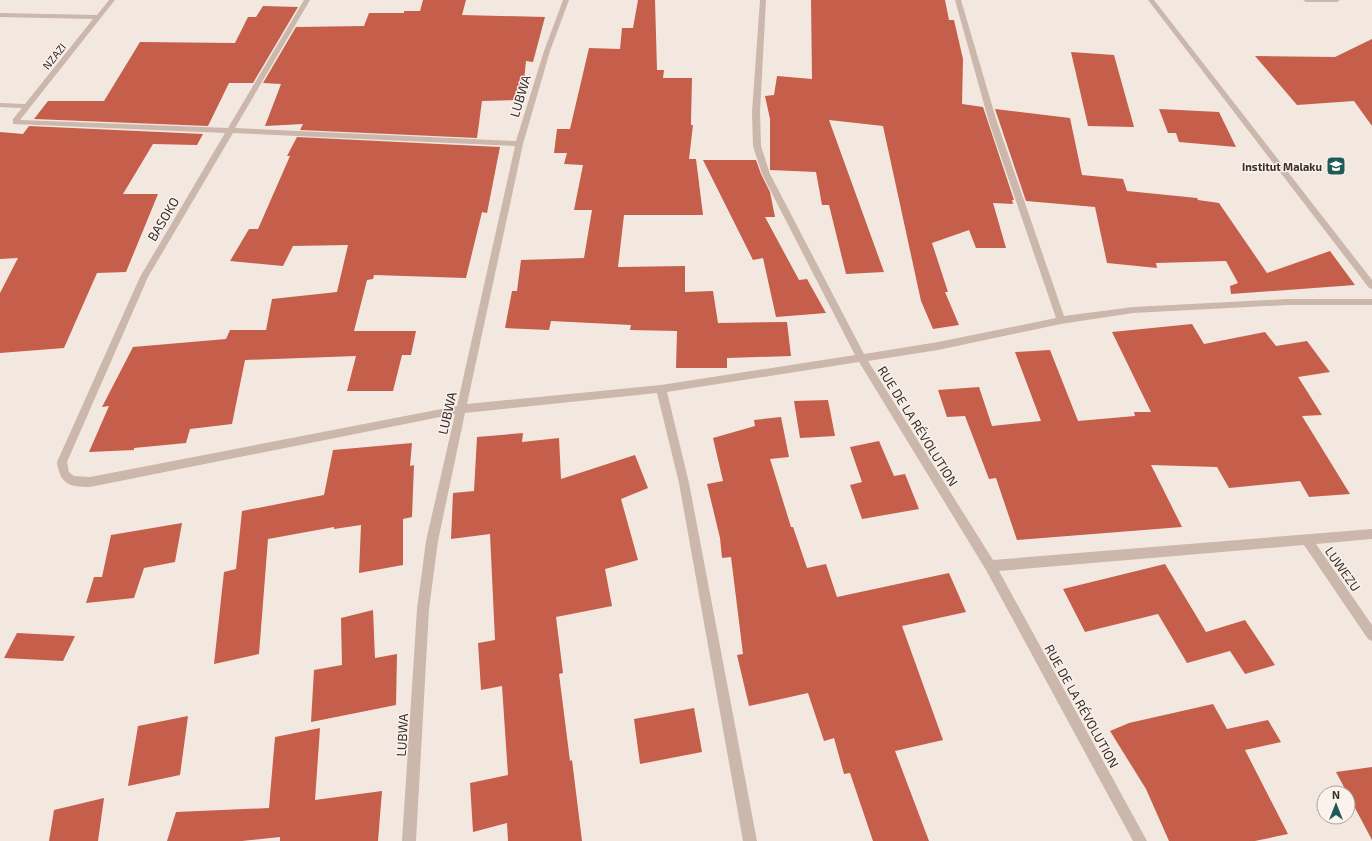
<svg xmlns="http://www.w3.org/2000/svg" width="1372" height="841" font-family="'Exo 2',sans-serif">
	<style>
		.building { fill: #c55e4b }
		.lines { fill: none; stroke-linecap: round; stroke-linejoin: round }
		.street { fill: #cbb7ab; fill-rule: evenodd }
		.labels { text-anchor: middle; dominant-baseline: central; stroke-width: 3; stroke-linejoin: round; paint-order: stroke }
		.far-street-label { font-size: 11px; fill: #392d2a; stroke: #faf2ec }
		.far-poi-label { font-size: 11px; font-weight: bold; fill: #392d2a; stroke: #faf2ec; text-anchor: end }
		.street-label { font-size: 13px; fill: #392d2a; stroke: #faf2ec }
	</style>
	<rect width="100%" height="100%" fill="#f3e8df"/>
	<g class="building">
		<polygon points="423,0 466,0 462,15 545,17 533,62 526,61 522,100 482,101 477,138 300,130 303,124 265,126 281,84 263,83 296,27 364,26 369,13 404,13 404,11 420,11"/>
		<polygon points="638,0 655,0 657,70 664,70 663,78 692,78 691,120 691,125 693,125 689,159 696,159 703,215 624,215 618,267 685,266 685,292 713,291 718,323 787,322 791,356 727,358 727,368 676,368 677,331 630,330 631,325 551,321 549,330 505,328 512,291 517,291 521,260 584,258 592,210 574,210 583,165 564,164 567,153 554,153 557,129 570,129 589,48 620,49 622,28 633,28"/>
		<polygon points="811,0 945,0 949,20 954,20 963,59 962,104 983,107 1014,200 1012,200 1013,204 993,203 1006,248 976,248 969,230 932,243 948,292 945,292 959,325 933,329 921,301 883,126 829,120 884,272 846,274 829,205 822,205 816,172 770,170 770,119 765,96 774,95 777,76 812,79"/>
		<polygon points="263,6 298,7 253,83 229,83 208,126 34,119 48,101 104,101 140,42 235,43 248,17 256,17"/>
		<polygon points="1372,39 1372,126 1354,101 1297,105 1255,56 1335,57"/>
		<polygon points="1071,52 1114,55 1134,127 1088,126"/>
		<polygon points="995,109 1070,118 1082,175 1123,179 1127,191 1197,198 1198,200 1219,203 1267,273 1330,251 1355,285 1231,294 1230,286 1238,283 1226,261 1156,263 1157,268 1107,263 1095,207 1026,201"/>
		<polygon points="1159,109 1219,112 1236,147 1179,142 1176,133 1168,133"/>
		<polygon points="29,126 203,134 197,145 153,144 123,194 158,194 126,272 97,273 64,348 0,353 0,293 18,258 0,259 0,132 23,134"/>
		<polygon points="297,137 500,147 487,213 482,212 466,278 374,275 373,279 367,280 354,331 416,331 411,355 402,355 393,391 347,391 356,356 245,360 232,424 190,429 186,443 134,448 134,450 89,452 109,406 102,407 133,347 226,339 230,330 266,330 272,299 337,292 348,245 293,246 283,266 230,261 249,229 258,229 290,156 287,156"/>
		<polygon points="703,160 756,160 761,174 770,192 775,217 765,217 799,280 807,279 826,313 776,317 763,258 753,260"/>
		<polygon points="1192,324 1204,344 1265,332 1276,346 1307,341 1330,372 1298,377 1322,415 1302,416 1350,494 1309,497 1300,481 1229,488 1217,467 1151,465 1182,527 1017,540 996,478 989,479 965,416 947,417 938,390 979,387 992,426 1041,421 1015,352 1050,350 1078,421 1135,416 1134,412 1151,412 1112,332"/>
		<polygon points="828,400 835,436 800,438 794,401"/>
		<polygon points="781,417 789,457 770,459 791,527 793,527 807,568 826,564 837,597 949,573 966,612 902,626 943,740 895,751 929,841 873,841 850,773 844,774 834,738 824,741 808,693 749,706 737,655 743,654 731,557 722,558 720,538 707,484 723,481 713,438 755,426 754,420"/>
		<polygon points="523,433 522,442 559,438 561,479 635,455 648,488 621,499 638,560 605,569 612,606 556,617 563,673 559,674 570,761 572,760 582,841 508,841 507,823 473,832 470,783 508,775 502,686 481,690 478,643 495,640 490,534 451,539 453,493 474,491 477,437"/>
		<polygon points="879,441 894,476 905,474 919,509 862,519 850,485 862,482 850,447"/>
		<polygon points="412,443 410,466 414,465 412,517 403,519 403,565 359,573 361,525 334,529 334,527 268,539 259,654 214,664 224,572 236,569 242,511 324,495 333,450"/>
		<polygon points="182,523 175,562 144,568 134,598 86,603 94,577 102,577 111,535"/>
		<polygon points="1165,564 1206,632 1245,620 1275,665 1245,674 1230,651 1187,663 1158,614 1085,632 1063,589"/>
		<polygon points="373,610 375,658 397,654 396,705 311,722 314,670 342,665 341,618"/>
		<polygon points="17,633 75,636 63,661 4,658"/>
		<polygon points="1213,704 1227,729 1268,720 1281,742 1245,750 1288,834 1255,841 1169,841 1146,789 1110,731 1129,723"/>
		<polygon points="694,708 702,752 640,764 634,719"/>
		<polygon points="188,716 180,775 128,786 138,726"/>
		<polygon points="320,728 315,800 382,791 378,841 280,841 280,837 242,841 167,841 176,812 269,808 275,737"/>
		<polygon points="1372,767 1372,840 1336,772"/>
		<polygon points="104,798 98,841 49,841 54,810"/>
	</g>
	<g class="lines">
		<g class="street">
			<path d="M109,0h6l-95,120 208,8 76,-128h6l-75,128 281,13 28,-90 19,-51h6l-19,51 -27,93 -56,260 194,-19 194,-30 -93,-181 -9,-28 -1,-34 8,-112h6l-6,112 1,34 9,28 94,180 74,-12 118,-24 -67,-196 -34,-122h6l36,122 67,194 69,-9 154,-8h85v6h-85l-154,8 -72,11 -123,26 -70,11 125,199 379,-31v10l-56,5 56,81v16l-4,-2 -64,-94 -305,26 148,270h-14l-147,-271 -127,-208 -192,30 22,91 68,358h-14l-64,-358 -22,-90 -192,20 -27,128 -9,68 -13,232h-14l15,-232 9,-68 29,-127 -365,73c-21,0 -30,-3 -33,-25l83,-185 85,-144 -212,-9v-5l9,-11 -22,-1v-4l25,1 68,-85 -93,-2v-4l97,2zM233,133l282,13 -58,260 -367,71 -16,-1 -5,-4 -2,-10 81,-185z"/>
			<polygon points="1148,0 1154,0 1372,280 1372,289 1369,288"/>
			<polygon points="1303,0 1340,0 1337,2 1306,2"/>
		</g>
	</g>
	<defs>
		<g id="school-square" transform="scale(1)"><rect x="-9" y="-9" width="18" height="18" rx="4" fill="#205a59" stroke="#faf2ec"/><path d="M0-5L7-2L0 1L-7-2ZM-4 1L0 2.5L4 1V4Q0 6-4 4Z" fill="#fff"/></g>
	</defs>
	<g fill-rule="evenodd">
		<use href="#school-square" x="1336" y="166"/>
	</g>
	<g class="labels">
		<g class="far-street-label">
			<text transform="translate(54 56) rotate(-51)">NZAZI</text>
		</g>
		<g class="far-poi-label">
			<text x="1322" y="166">Institut Malaku</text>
		</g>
		<g class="street-label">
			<text transform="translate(520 96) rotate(-73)">LUBWA</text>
			<text transform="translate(163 219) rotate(-59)">BASOKO</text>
			<text transform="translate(447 413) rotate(-77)">LUBWA</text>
			<text transform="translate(918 426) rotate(58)">RUE DE LA RÉVOLUTION</text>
			<text transform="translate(1343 569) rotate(55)">LUWEZU</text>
			<text transform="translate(1082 706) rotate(61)">RUE DE LA RÉVOLUTION</text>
			<text transform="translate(402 735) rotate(-87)">LUBWA</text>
		</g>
	</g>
	<g transform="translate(1336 805)"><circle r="19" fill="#faf2ec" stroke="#ada39e"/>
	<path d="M0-3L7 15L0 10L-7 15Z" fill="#205a59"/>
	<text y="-6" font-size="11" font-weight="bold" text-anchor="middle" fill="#392d2a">N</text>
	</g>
</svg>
